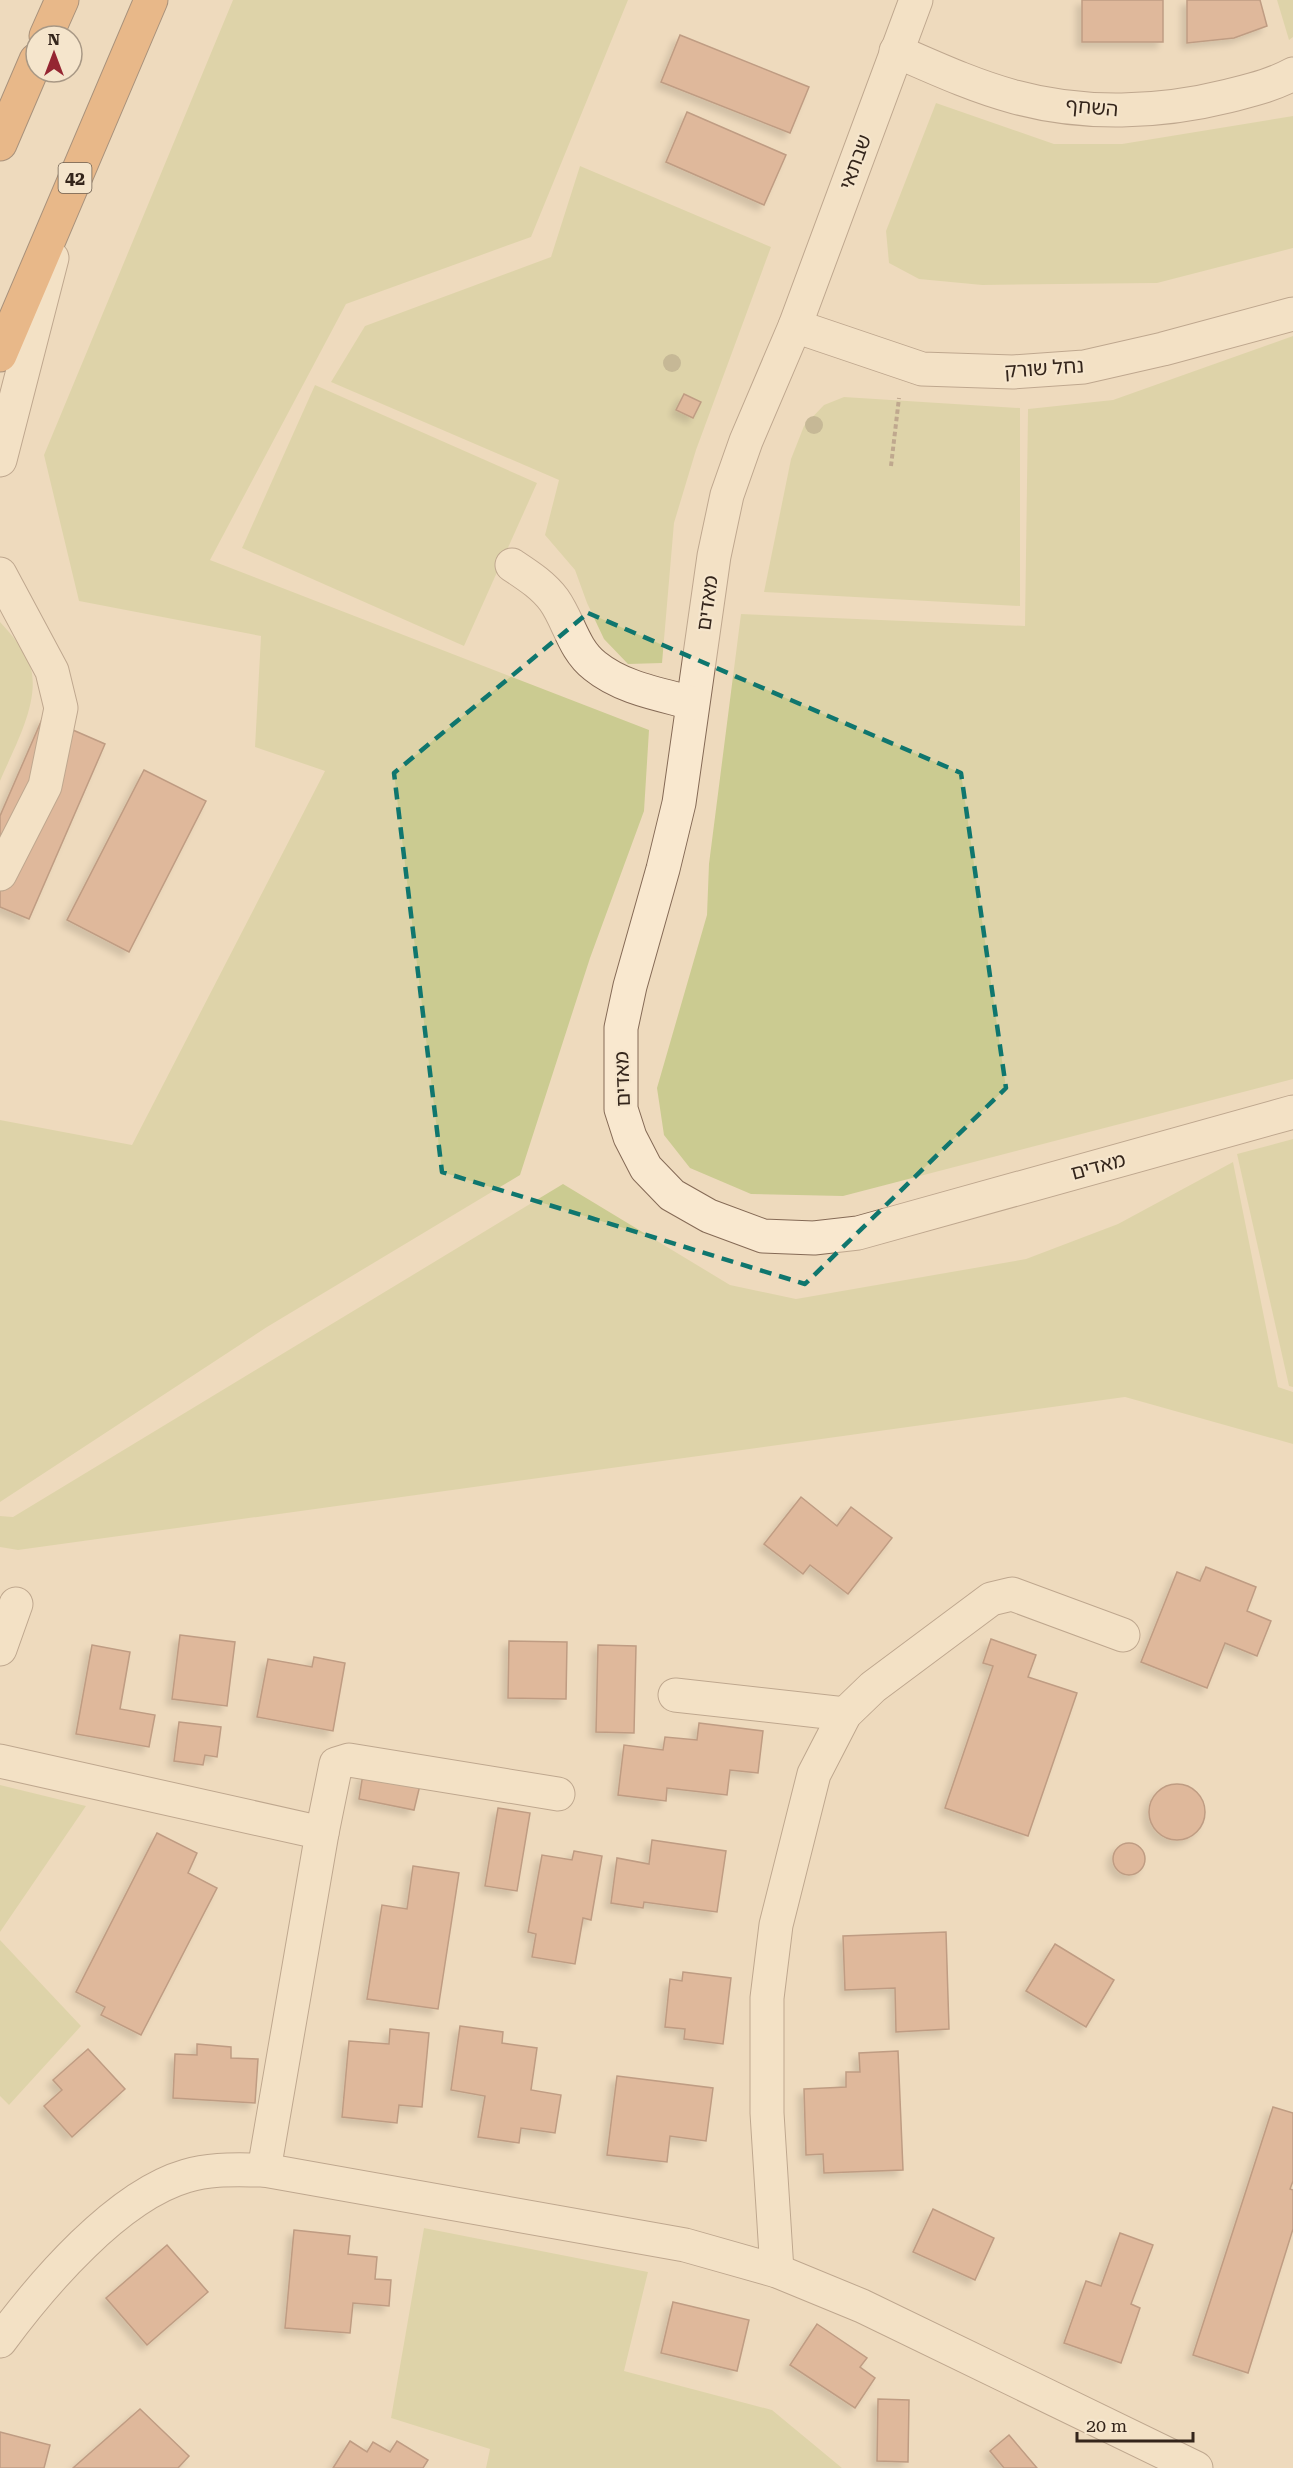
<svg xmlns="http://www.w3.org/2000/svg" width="1293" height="2468" font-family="'Roboto Serif','Noto Sans Hebrew',serif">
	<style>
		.green { fill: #cbcb91 }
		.building { fill: #cd8e72; stroke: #85513c; stroke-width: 1.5; filter: url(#shadow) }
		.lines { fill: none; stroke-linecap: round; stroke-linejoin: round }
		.minor-casing { stroke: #856a56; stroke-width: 35 }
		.highway-casing { stroke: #53392b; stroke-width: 35 }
		.path { stroke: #856a56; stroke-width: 4; stroke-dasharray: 4.5 3; stroke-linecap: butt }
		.minor { stroke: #f9e8cf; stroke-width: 33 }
		.highway { stroke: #e08e4a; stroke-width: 33 }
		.tree { fill: #948f67 }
		.marked { fill: none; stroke: #0f766e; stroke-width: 4.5; stroke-dasharray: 12 8; stroke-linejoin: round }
		.labels { text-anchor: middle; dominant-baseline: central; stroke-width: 4.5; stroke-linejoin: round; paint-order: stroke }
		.shield { fill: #f5e5cc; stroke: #6e5f50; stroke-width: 1.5 }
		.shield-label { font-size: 18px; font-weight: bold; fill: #34251b }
		.street-label { font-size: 20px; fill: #34251b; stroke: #f5e5cc }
	</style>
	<defs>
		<filter id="shadow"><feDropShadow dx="-5.5" dy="5.5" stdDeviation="3" flood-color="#0004"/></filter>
	</defs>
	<rect width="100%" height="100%" fill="#eedabd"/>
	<g class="green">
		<polygon points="233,0 628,0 531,237 346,304 210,560 649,730 644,811 590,958 520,1175 267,1327 0,1502 0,1120 132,1145 325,771 255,747 261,636 79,601 44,455"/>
		<polygon points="1277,0 1293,0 1293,37 1289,40"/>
		<polygon points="936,103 1054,144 1122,144 1293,116 1293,248 1157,283 982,285 919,279 889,263 886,231"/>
		<polygon points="580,166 771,247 696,450 674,523 662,663 628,664 604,639 587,603 575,570 545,535 559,480 331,382 365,326 551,257"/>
		<polygon points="1293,336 1293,1079 843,1196 751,1194 690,1168 664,1135 657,1088 707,915 709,864 741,614 1025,626 1028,409 1113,400"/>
		<polygon points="315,385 537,483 464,646 242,548"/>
		<polygon points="844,397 1020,408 1020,606 764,592 791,459 804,426 824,405"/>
		<path d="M0,622c12,13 26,29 31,47 9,34 -18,81 -31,112z"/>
		<polygon points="1293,1139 1293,1387 1289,1386 1237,1154"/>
		<polygon points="1233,1162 1278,1387 1293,1392 1293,1444 1125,1397 18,1550 0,1547 0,1516 13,1517 563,1184 730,1285 796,1299 1026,1259 1118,1224"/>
		<polygon points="0,1785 86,1806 0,1932"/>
		<polygon points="0,1940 81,2026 9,2105 0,2096"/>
		<polygon points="424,2228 648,2272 624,2371 772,2410 842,2468 486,2468 490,2449 391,2418"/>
	</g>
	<g class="building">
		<rect x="1082" y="0" width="81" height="42"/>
		<polygon points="1187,0 1260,0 1267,26 1234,38 1187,43"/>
		<polygon points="680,35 809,87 790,133 661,82"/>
		<polygon points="687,112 786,155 764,205 666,162"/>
		<polygon points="684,394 701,402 693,418 676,410"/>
		<polygon points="43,717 105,744 29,919 0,907 0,816"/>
		<polygon points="144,770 206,801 129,952 67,920"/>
		<polygon points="801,1497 837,1526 851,1507 892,1538 848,1594 810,1565 803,1574 764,1544"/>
		<polygon points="1206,1567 1256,1587 1247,1611 1271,1621 1257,1656 1225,1643 1207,1688 1141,1662 1177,1572 1200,1581"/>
		<polygon points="180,1635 235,1642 227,1706 172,1699"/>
		<polygon points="991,1639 1036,1655 1028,1677 1077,1693 1028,1836 945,1808 993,1666 983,1663"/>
		<polygon points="509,1641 567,1642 566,1699 508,1698"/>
		<polygon points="92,1645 130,1652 120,1709 155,1715 149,1747 76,1734"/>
		<polygon points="598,1645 636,1646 634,1733 596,1732"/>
		<polygon points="314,1657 345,1663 333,1731 257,1717 268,1659 312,1667"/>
		<polygon points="179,1722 221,1727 217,1757 205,1755 203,1765 174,1761"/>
		<polygon points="699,1723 763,1731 758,1773 730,1770 727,1795 667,1788 666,1801 618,1795 624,1745 663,1750 665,1737 697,1740"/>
		<polygon points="363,1774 420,1785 414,1810 359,1799"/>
		<circle cx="1177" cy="1812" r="28"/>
		<polygon points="498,1808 530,1813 517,1891 485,1886"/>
		<polygon points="157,1833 197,1853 188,1873 217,1888 141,2035 101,2015 105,2007 76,1992"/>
		<polygon points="652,1840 726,1851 717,1912 644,1902 643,1908 611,1903 617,1858 649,1864"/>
		<circle cx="1129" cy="1859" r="16"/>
		<polygon points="574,1851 602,1856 591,1920 583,1918 575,1964 532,1957 536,1934 528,1932 542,1855 572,1860"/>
		<polygon points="413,1866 459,1873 438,2009 367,1999 382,1905 407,1909"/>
		<polygon points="946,1932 949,2029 896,2032 895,1988 845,1990 843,1936"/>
		<polygon points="1055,1944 1114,1980 1086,2027 1026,1991"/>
		<polygon points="683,1972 731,1978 723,2044 684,2039 685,2029 665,2027 670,1979 682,1981"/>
		<polygon points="460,2026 503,2032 502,2043 537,2048 531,2090 561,2095 555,2133 521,2128 519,2143 478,2137 485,2096 451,2090"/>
		<polygon points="390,2029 429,2033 422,2107 399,2105 397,2123 342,2117 349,2041 389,2044"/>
		<polygon points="197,2044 231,2047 231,2058 258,2059 255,2103 173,2098 175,2054 197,2055"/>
		<polygon points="88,2049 125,2089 72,2137 44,2106 62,2090 53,2080"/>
		<polygon points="898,2051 903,2170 824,2173 823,2154 806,2155 804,2089 846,2087 846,2072 860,2072 859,2053"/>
		<polygon points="617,2076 713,2088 706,2141 670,2136 667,2162 607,2155"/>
		<polygon points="1273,2107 1293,2113 1293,2181 1290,2189 1293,2190 1293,2229 1248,2373 1193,2355"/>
		<polygon points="933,2209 994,2238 975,2280 913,2252"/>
		<polygon points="294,2230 350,2236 348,2254 377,2257 375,2279 391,2280 389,2306 353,2303 350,2333 285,2328"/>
		<polygon points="1120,2233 1153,2245 1131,2304 1140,2308 1121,2363 1064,2343 1086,2281 1101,2286"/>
		<polygon points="167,2245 208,2292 147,2345 106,2298"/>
		<polygon points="673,2302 749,2320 737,2371 661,2353"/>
		<polygon points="817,2324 867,2358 860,2367 875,2378 855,2408 790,2365"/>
		<polygon points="878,2399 909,2400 908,2462 877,2461"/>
		<polygon points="140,2409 189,2456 178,2468 73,2468"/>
		<polygon points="0,2432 50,2445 44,2468 0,2468"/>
		<polygon points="1009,2435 1037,2468 1004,2468 990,2451"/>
		<polygon points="350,2441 367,2452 373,2442 390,2452 397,2441 428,2460 423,2468 333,2468"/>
	</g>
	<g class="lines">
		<g class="minor-casing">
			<g id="minor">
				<polyline points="916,0 795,326 746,441 727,495 714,556 679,803 663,869 630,986 621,1028 621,1109 630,1137 646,1168 672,1195 709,1216 763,1236 814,1238 858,1233 1293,1112"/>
				<path d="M896,51c39,17 78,35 119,46 69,19 145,16 213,-1 23,-6 45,-11 65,-22"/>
				<polyline points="795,326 922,369 1013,372 1084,367 1163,349 1293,314"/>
				<polyline points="0,460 52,258"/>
				<path d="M512,565c15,10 31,20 42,35 15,21 19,49 41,66 27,22 64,28 97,37"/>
				<polyline points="0,574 52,671 61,708 45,786 0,874"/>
				<polyline points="0,1649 16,1604"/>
				<polyline points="675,1695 845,1714"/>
				<polyline points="0,1761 322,1833 264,2170"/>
				<polyline points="322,1833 336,1764 349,1760 558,1794"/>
				<polyline points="777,2271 767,2113 767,1998 776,1925 814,1774 845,1714 873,1687 991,1599 1012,1594 1123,1635"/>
				<path d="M0,2341c42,-57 117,-145 186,-165 26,-8 51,-6 78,-6l421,75 92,26 85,35 334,162"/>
			</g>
		</g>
		<g class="highway-casing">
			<g id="highway">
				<polyline points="46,36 62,0"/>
				<polyline points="0,144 36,60"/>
				<polyline points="0,355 151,0"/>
			</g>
		</g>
		<polyline class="path" points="891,466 899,398"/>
		<use href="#minor" class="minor"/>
		<use href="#highway" class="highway"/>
	</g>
	<g class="tree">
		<circle cx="672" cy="363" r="9"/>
		<circle cx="814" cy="425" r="9"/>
	</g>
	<path d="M0 0H1293V2468H0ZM588,613l373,160 45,315 -201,196 -363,-112 -48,-399z" fill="#eedabd" fill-opacity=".55" fill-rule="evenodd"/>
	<path class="marked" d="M588,613l373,160 45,315 -201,196 -363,-112 -48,-399z"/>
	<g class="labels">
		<rect class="shield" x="58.5" y="163" width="33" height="30" rx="4.5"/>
		<g class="shield-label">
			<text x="75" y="178">42</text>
		</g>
		<g class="street-label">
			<text transform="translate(1092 107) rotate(5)">השחף</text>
			<text transform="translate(855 162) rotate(-70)">שבתאי</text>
			<text transform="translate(1044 368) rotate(-4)">נחל שורק</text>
			<text transform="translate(707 603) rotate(-82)">מאדים</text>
			<text transform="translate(622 1079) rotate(-92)">מאדים</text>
			<text transform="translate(1098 1166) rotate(-15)">מאדים</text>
		</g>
	</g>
	<g transform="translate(54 54)"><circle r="28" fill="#f5e5cc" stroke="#a89885" stroke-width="1.5"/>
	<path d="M0-4.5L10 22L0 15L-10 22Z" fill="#952632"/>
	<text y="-9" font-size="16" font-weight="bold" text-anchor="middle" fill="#34251b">N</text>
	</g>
	<path d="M1077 2432v9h116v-9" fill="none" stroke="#34251b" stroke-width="3"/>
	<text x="1086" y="2432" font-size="18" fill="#34251b" stroke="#f5e5cc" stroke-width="4.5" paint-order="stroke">20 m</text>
</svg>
